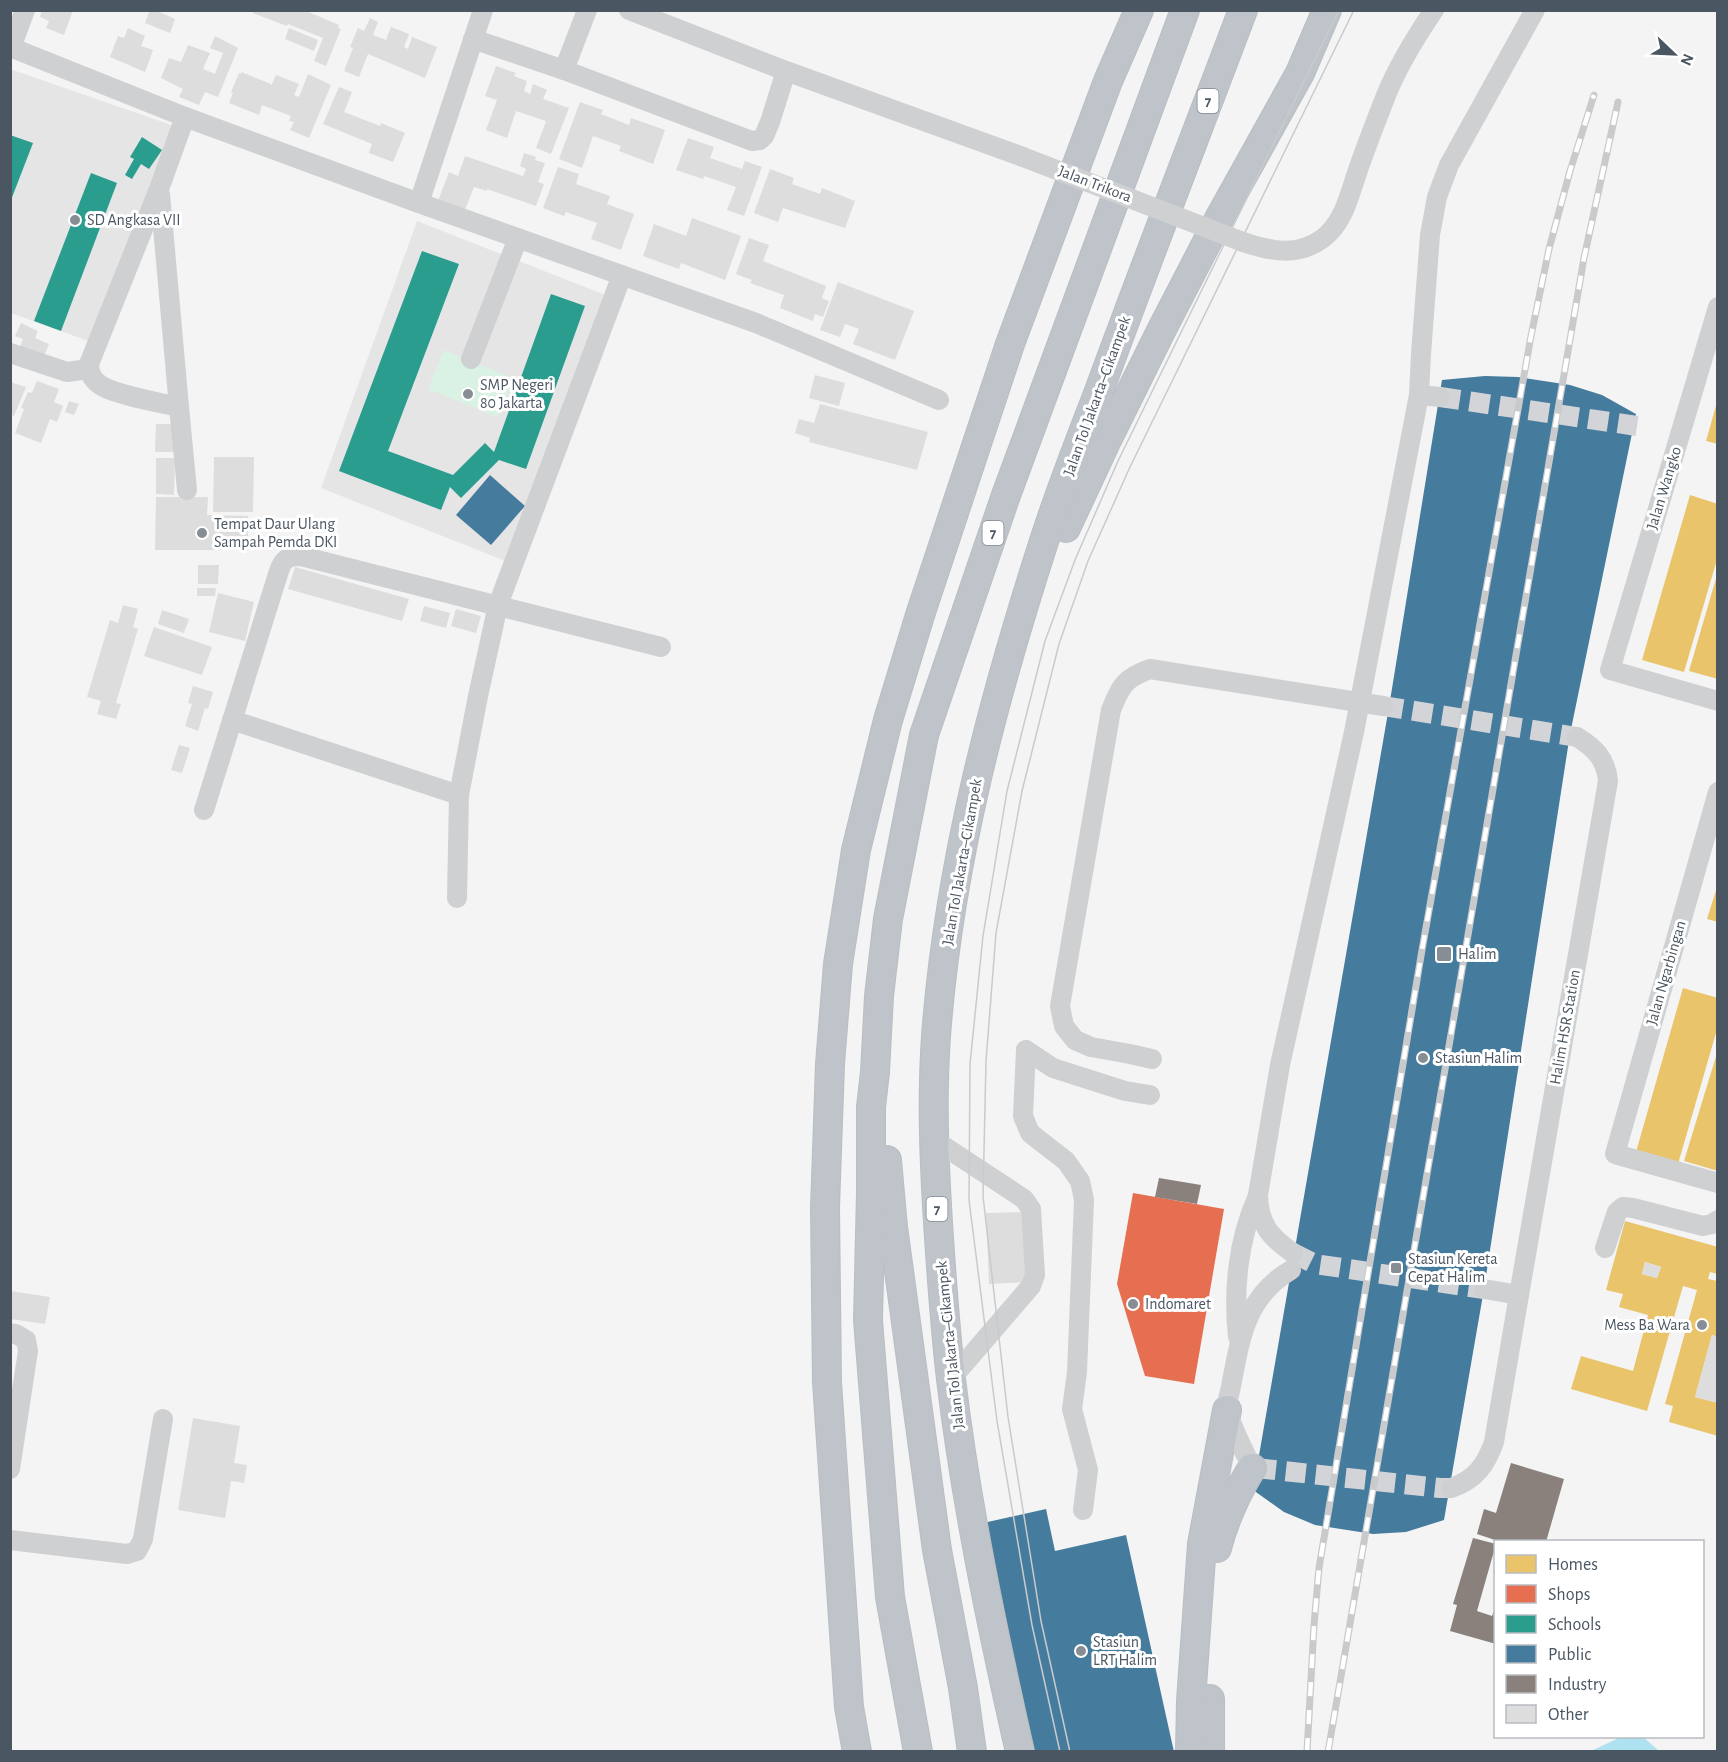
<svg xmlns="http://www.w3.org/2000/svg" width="1728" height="1762" font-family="'Alegreya Sans',sans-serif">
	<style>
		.education { fill: #e6e5e6 }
		.green { fill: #d9f2e3 }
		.water { fill: #aee2f0 }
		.homes { fill: #e9c46a; fill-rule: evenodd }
		.shops { fill: #e76f51 }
		.schools { fill: #2a9d8f }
		.public { fill: #457b9d }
		.industry { fill: #8a817c }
		.building { fill: #ddddde }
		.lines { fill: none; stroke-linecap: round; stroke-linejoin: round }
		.minor-tunnel { stroke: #d2d4d7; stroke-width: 20; stroke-dasharray: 20 10; stroke-linecap: butt }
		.highway-casing { stroke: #b9bec3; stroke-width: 30 }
		.minor { stroke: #ced0d2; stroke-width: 20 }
		.highway { stroke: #bec4c9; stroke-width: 28 }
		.tram { stroke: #c9cacc; stroke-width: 1.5 }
		.rail-casing { stroke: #c9cacc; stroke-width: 7 }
		.rail { stroke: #fff; stroke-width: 4.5; stroke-dasharray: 14; stroke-linecap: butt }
		.minor-bridge { stroke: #ced0d2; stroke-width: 20 }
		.poi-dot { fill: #868d94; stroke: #fff; stroke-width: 2 }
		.labels { text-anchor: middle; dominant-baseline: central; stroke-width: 6; stroke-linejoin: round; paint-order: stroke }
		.shield { fill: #fff; stroke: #808990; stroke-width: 1.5 }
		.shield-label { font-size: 15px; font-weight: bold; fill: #4a5661 }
		.street-label { font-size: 16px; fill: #4a5661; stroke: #fff }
		.poi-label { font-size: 16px; fill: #4a5661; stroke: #fff; text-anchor: start }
	</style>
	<rect width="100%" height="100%" fill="#f4f4f4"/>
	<g class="education">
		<polygon points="10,69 177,127 91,342 11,313"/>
		<polygon points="417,221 618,300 513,564 321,488"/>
	</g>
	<polygon class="green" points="444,350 514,379 498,417 428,389"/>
	<polygon class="water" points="1623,1736 1643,1737 1659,1751 1591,1751"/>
	<g class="homes">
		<polygon points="1717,402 1718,402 1718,444 1706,441"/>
		<polygon points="1690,495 1718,504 1718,556 1684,672 1642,660"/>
		<polygon points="1717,575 1718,576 1718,679 1689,671"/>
		<polygon points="1718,884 1718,922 1707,919"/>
		<polygon points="1683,988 1718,998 1718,1026 1678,1164 1636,1152"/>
		<polygon points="1718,1050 1718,1171 1684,1161"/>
		<path d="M1625,1221l93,26v27l-8,-2 -2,7 10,2v56l-6,-2 -17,62 23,6v33l-49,-14 4,-16 -8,-2 32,-114 -14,-4 -36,125 -76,-22 10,-33 52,15 15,-56 -29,-8 4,-13 -17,-4zM1645,1262l16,5 -4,11 -15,-4z"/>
	</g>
	<polygon class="shops" points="1133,1193 1224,1209 1194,1384 1145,1376 1117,1284"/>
	<g class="schools">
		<polygon points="10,135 33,143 11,200 10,200"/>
		<polygon points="142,137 162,150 149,169 141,164 132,179 125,175 134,159 130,157"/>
		<polygon points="91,173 117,183 61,331 34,321"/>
		<polygon points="422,251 459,264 388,451 453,475 485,443 494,452 551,294 585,306 526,469 499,460 461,498 450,487 441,510 339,471"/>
	</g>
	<g class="public">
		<polygon points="1485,376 1518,377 1570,385 1602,395 1636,414 1570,734 1484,1289 1444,1520 1406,1532 1373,1534 1315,1525 1284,1512 1253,1490 1389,707 1442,380"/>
		<polygon points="490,475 525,506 491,545 456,515"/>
		<polygon points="1046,1509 1055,1551 1126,1535 1174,1752 1033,1752 983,1523"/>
	</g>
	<g class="industry">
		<polygon points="1159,1178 1201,1185 1197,1204 1155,1197"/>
		<polygon points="1511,1463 1564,1479 1546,1542 1501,1542 1477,1534 1484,1509 1496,1513"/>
		<polygon points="1473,1538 1496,1544 1477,1611 1492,1616 1496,1606 1496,1644 1450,1631 1457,1605 1453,1604"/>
	</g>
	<g class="building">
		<polygon points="42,10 73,10 64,35 46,28 49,21 40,17"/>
		<polygon points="150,10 155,10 175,19 170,33 145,23"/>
		<polygon points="254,10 304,10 339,25 338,28 341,29 326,66 314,61 323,38 288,24 287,26 253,13"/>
		<polygon points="370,18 378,22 373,35 386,40 391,27 409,34 404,47 408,49 412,37 437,47 425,78 368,54 359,77 344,71 353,48 350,47 358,28 364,31"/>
		<polygon points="128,28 145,36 141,46 153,50 145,72 110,57 118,36 124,38"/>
		<polygon points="289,28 318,40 314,51 285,39"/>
		<polygon points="215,36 238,48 218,97 205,92 199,105 179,97 183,89 161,78 169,58 181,62 188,45 210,53 203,69 215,74 223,53 210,48"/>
		<polygon points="496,66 516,73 514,76 527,81 524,91 530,94 533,84 547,90 543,99 569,108 551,154 536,148 546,121 516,111 507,138 486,130 497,100 485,96"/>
		<polygon points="241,72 271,84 271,86 276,75 299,84 294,95 299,97 308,74 331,85 309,138 290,130 294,122 289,121 291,116 262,105 259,115 229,103 233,93 231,92 239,73 241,74"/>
		<polygon points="339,87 352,92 344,112 380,126 381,123 405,133 393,162 369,153 372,144 323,124"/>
		<polygon points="580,102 603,110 601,114 629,125 631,118 665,130 653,164 619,151 621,146 593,136 582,168 559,159"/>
		<polygon points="688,138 714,147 710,158 742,169 745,161 762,167 744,216 727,210 736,187 704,176 703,179 676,170"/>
		<polygon points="524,153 536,157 535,160 545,163 538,182 544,184 536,206 487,189 487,191 474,187 465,210 438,201 449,172 458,176 465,156 523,176 526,169 520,166"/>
		<polygon points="558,167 579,174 576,184 610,196 607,204 634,214 621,250 591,239 597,223 566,212 564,216 543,208"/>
		<polygon points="770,169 794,178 792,184 820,194 822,188 855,201 845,228 783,208 778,222 754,213"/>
		<polygon points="692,218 741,236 725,280 681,263 679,269 643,256 654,224 686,236"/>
		<polygon points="749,238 769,245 763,261 826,286 822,298 829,301 823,317 815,314 813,321 780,308 784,295 750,283 752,280 736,274"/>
		<polygon points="838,282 914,311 895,360 853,344 859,329 845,324 840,337 820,330"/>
		<polygon points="21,323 38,331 35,338 49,344 42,361 18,352 23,339 15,336"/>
		<polygon points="815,375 845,383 839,406 809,398"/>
		<polygon points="37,381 59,389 54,402 63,406 57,422 50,419 41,443 15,433 24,409 21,408 28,392 32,393"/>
		<polygon points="10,382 26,387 14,416 10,414"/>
		<polygon points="69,401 79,404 74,415 65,412"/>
		<polygon points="820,404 928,432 917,470 809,442 810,438 795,433 799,419 814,423"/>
		<polygon points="156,424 174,424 173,452 155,452"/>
		<polygon points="214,457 254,457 253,512 213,512"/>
		<polygon points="156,458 175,458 174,495 156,494"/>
		<polygon points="156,497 208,497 207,515 248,516 248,550 155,550"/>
		<polygon points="198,565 219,565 218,584 198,584"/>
		<polygon points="295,567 409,599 402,621 288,589"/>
		<polygon points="197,588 216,588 215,596 197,596"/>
		<polygon points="218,593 254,602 245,641 209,632"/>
		<polygon points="123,605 138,609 133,627 138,629 116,703 121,704 116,719 97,714 101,701 87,697 110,620 118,623"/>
		<polygon points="424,606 450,613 446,628 420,621"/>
		<polygon points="456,609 481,616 476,633 451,626"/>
		<polygon points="162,610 189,619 184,633 158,624"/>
		<polygon points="154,627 212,647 202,675 144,656"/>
		<polygon points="193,686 213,692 208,709 205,708 198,731 185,726 192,704 188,703"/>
		<polygon points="179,745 190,748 182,773 171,770"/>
		<polygon points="1025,1212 1028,1282 989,1284 986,1213"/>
		<polygon points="1645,1262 1661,1267 1657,1278 1642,1274"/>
		<polygon points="10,1291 50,1297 45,1324 10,1319"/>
		<polygon points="1712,1335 1718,1337 1718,1403 1695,1397"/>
		<polygon points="193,1418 240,1426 234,1463 247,1465 244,1483 231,1481 225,1518 178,1510"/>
	</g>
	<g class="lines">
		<g class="minor-tunnel">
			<polyline points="1440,397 1637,426"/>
			<polyline points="1383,706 1577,737"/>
			<polyline points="1293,1253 1315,1264 1484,1289"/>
			<polyline points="1256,1468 1440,1488 1451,1488"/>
		</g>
		<g class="highway-casing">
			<g id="highway">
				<polyline points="1066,528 1107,440 1161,331 1221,215 1300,73 1327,10"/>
				<polyline points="887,1160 893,1227 937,1550 963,1688 972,1752"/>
				<path d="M1217,1548c8,-31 19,-54 35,-80"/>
				<polyline points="1210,1699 1210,1752"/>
				<polyline points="857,1752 849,1707 827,1382 825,1208 830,1064 838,964 856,850 888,720 921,612 1010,344 1108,81 1139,10"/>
				<polyline points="918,1752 890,1597 868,1320 871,1192 871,1107 875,1072 879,996 888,919 924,735 1005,498 1185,10"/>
				<path d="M1020,1752c-28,-124 -54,-248 -69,-373 -5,-42 -8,-84 -11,-126 -5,-73 -9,-145 -4,-217 13,-172 57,-338 110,-501 16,-49 35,-97 53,-144 47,-128 96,-254 144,-381"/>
				<polyline points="1190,1752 1191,1701 1202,1544 1227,1410"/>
			</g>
		</g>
		<g class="minor">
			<polyline points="629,10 786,71 1023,157"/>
			<polyline points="473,39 564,70 752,141 760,140 764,136 770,122 786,71"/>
			<polyline points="10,47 185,117 419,203 756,323 939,400"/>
			<polyline points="11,48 25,10"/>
			<polyline points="564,70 587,10"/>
			<path d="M185,117l-26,72 -70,175c0,9 3,15 10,20 12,10 62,19 80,23l8,83"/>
			<polyline points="160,194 179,407"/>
			<polyline points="419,203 483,10"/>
			<path d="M1243,242c27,9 54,15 79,-3 23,-17 28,-47 37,-72 8,-23 17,-46 26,-69 12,-31 30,-60 49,-88"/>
			<polyline points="1718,307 1610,670 1718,701"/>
			<polyline points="10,353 67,372 89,369"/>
			<polyline points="471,359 518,238"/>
			<polyline points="1419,395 1440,397"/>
			<polyline points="232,720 459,795"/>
			<polyline points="1718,792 1615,1154 1718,1183"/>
			<path d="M204,810l75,-239c4,-12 9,-15 22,-15l360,91"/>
			<polyline points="457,898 459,795 478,696 498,605 622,275"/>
			<polyline points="1026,1050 1023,1116 1030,1133 1066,1161 1080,1181 1084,1200 1077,1372 1072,1409 1088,1470 1083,1510"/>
			<polyline points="1026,1050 1053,1068 1125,1091 1150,1095"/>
			<path d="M1152,1059l-22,-5 -39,-7 -16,-7 -11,-14 -4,-20 51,-296c10,-25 14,-32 39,-41l233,37"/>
			<polyline points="933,1139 1024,1199 1031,1209 1035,1275 1031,1286 951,1379"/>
			<polyline points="1605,1248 1617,1212 1623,1207 1633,1208 1703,1226 1712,1224 1718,1220"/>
			<path d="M1293,1253c-23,-16 -34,-28 -35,-58l22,-130 74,-333 65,-337 2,-41 9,-119 7,-38 12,-32 86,-155"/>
			<path d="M1484,1289l35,6 89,-514c-2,-22 -13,-33 -31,-44"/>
			<polyline points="10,1333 16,1334 26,1340 28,1351 10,1469"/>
			<path d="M1238,1337c-5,-46 0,-97 19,-139"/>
			<path d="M1256,1468h-4c-8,-18 -19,-37 -24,-56 -3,-8 3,-22 4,-31 9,-47 15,-85 59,-111"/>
			<path d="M1451,1488c24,-8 35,-23 43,-46l25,-147"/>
			<polyline points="10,1540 127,1554 137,1551 143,1539 163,1419"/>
		</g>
		<use href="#highway" class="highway"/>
		<g class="tram">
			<polyline points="1060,1752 1032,1625 997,1421 969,1200 970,1064 983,936 1007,791 1045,641 1075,560 1118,461 1339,10"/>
			<polyline points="1070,1752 1041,1621 1008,1417 983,1196 986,1061 996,933 1022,791 1059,644 1088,561 1130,467 1354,10"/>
		</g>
		<g class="rail-casing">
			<g id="rail">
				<polyline points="1307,1752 1314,1625 1319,1568 1422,950 1531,336 1549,249 1570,171 1594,95"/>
				<polyline points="1328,1752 1584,258 1618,102"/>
			</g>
		</g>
		<use href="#rail" class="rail"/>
		<polyline class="minor-bridge" points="1023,157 1243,242"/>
	</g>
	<g class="poi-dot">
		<circle cx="75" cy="220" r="6"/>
		<circle cx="468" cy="394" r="6"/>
		<circle cx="202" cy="533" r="6"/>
		<rect x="1436" y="946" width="16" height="16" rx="3"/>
		<circle cx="1423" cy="1058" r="6"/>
		<rect x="1390" y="1262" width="12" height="12" rx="3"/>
		<circle cx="1133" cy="1304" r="6"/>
		<circle cx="1702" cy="1325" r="6"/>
		<circle cx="1081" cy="1651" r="6"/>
	</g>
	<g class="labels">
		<g class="shield">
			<rect x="1197.5" y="89" width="21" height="24" rx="4.5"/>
			<rect x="982.5" y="521" width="21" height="24" rx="4.5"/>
			<rect x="926.5" y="1197" width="21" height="24" rx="4.5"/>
		</g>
		<g class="shield-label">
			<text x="1208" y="101">7</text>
			<text x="993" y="533">7</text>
			<text x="937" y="1209">7</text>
		</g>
		<g class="street-label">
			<text transform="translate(1095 184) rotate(21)">Jalan Trikora</text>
			<text transform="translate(1097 396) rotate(-70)">Jalan Tol Jakarta–Cikampek</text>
			<text transform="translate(1664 488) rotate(-73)">Jalan Wangko</text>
			<text transform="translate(962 862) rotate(-80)">Jalan Tol Jakarta–Cikampek</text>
			<text transform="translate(1666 973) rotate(-74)">Jalan Ngarbingan</text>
			<text transform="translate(1565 1027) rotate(-80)">Halim HSR Station</text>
			<text transform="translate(950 1345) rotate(-96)">Jalan Tol Jakarta–Cikampek</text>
		</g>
		<g class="poi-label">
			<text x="87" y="220">SD Angkasa VII</text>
			<text x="480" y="385">SMP Negeri<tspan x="480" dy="18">80 Jakarta</tspan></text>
			<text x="214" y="524">Tempat Daur Ulang<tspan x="214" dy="18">Sampah Pemda DKI</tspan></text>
			<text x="1458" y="954">Halim</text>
			<text x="1435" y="1058">Stasiun Halim</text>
			<text x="1408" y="1259">Stasiun Kereta<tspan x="1408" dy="18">Cepat Halim</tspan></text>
			<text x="1145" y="1304">Indomaret</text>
			<text x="1690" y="1325" text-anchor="end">Mess Ba Wara</text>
			<text x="1093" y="1642">Stasiun<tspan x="1093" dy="18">LRT Halim</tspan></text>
		</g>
	</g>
	<rect width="1728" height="1762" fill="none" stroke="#4a5661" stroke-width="24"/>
	<rect x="1494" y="1540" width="210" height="198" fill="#ffffff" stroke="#b7bbc0" stroke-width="1.5"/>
	<rect x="1506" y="1555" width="30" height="18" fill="#e9c46a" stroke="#b7bbc0" stroke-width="1.5"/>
	<text x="1548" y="1570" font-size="18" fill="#4a5661">Homes</text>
	<rect x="1506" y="1585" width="30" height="18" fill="#e76f51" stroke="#b7bbc0" stroke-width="1.5"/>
	<text x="1548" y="1600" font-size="18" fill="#4a5661">Shops</text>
	<rect x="1506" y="1615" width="30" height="18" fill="#2a9d8f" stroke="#b7bbc0" stroke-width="1.5"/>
	<text x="1548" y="1630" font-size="18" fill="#4a5661">Schools</text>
	<rect x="1506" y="1645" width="30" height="18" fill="#457b9d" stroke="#b7bbc0" stroke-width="1.5"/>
	<text x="1548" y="1660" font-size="18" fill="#4a5661">Public</text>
	<rect x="1506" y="1675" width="30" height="18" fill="#8a817c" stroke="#b7bbc0" stroke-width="1.5"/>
	<text x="1548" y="1690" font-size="18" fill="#4a5661">Industry</text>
	<rect x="1506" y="1705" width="30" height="18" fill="#ddddde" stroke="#b7bbc0" stroke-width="1.5"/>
	<text x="1548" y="1720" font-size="18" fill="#4a5661">Other</text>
	<g transform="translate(1674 54) rotate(113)" stroke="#ffffff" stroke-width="4.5" paint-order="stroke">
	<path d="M0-4.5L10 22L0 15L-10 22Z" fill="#4a5661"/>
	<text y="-9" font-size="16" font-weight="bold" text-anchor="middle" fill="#4a5661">N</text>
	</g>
</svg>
